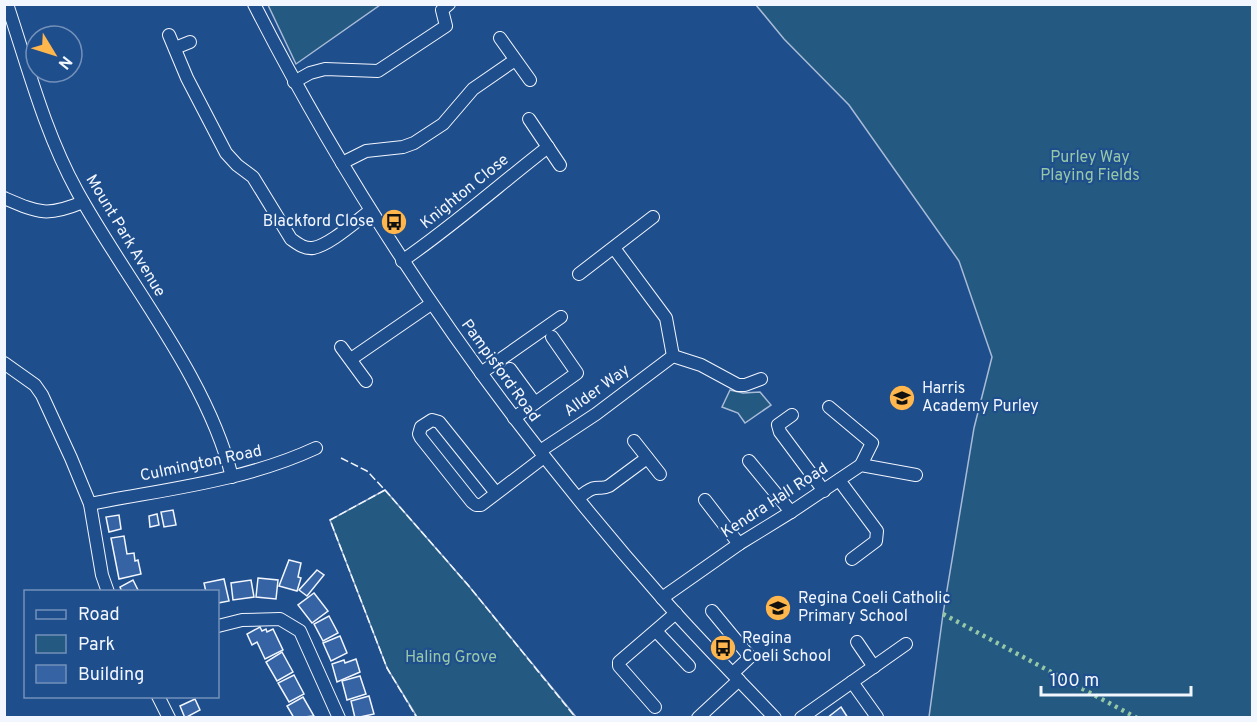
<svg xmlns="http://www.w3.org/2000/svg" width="1257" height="722" font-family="Overpass,sans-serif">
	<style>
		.green { fill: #245a82; stroke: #a8bbd7; stroke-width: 1.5 }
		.building { fill: #3563a3; stroke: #f2f6ff; stroke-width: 1.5 }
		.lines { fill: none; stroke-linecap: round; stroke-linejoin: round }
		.minor-casing { stroke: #f2f6ff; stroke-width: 14 }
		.minor { stroke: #1f4e8c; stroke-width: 12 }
		.hedge { stroke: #97c8a6; stroke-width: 4.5; stroke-dasharray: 3 4.5; stroke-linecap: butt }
		.fence { stroke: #f2f6ff; stroke-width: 1.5; stroke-dasharray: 8 3; stroke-linecap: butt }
		.labels { text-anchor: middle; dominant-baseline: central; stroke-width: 4.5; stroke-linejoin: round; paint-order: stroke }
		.park-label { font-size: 16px; fill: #97c8a6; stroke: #1f4e8c }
		.street-label { font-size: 16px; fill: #f2f6ff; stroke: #1f4e8c }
		.poi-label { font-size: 16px; fill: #f2f6ff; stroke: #1f4e8c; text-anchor: start }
	</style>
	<rect width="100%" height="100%" fill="#1f4e8c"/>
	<g class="green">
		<polygon points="268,5 380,5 296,64"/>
		<polygon points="756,5 1252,5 1252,717 929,717 943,614 974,428 992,357 959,261 849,105 784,39"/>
		<polygon points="730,390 743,393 760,392 771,405 745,423 738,413 722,407"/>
		<polygon points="385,490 468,585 576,717 417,717 387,668 330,520"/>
	</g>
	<g class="building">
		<polygon points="173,510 176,525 164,527 161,512"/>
		<polygon points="157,514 159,525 150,527 149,516"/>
		<polygon points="119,515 121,529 109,532 106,517"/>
		<polygon points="124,536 127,554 134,553 135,561 138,560 141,574 119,579 111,538"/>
		<polygon points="289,560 301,563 298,577 301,578 297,591 279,586"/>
		<polygon points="317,570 324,575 307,596 299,590"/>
		<polygon points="258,578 278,580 276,599 256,597"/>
		<polygon points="224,579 229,601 218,603 218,592 206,592 204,583"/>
		<polygon points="133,580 139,592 122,592 120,587"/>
		<polygon points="251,580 254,597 233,600 231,583"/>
		<polygon points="314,593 328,611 312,623 298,605"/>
		<polygon points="329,616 338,633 323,641 314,624"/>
		<polygon points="260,627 262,631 266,629 267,632 273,629 283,650 265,659 257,642 252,645 247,634"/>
		<polygon points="340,636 347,653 331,661 323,643"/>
		<polygon points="282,652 293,672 277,681 266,662"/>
		<polygon points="356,659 360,672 337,682 332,664 344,660 345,663"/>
		<polygon points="294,675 304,694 289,702 278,683"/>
		<polygon points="360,676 366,694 347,700 342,681"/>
		<polygon points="369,696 374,714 355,718 351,701"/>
		<polygon points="303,697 314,716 294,718 287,706"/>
		<polygon points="195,699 200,710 185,718 180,706"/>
		<polygon points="841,707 848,718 827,718"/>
	</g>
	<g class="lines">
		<g class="minor-casing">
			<g id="minor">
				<path d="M7,4c21,63 38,129 70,187 50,91 130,185 155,286"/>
				<path d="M254,4c110,216 249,414 409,595 36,41 74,79 112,119"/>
				<path d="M169,35l18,43 39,75 11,12 16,12 38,62c7,5 13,10 22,9 17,-3 43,-27 57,-37"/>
				<polyline points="500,38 530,80"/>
				<polyline points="175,48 190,42"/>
				<polyline points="294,82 310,73 325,69 378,71 446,26 442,10 449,4"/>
				<polyline points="529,119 560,165"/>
				<polyline points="342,163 366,151 403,147 414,143 443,124 473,89 515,60"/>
				<path d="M4,198c35,15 43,19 79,4"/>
				<polyline points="614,248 666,318 673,356"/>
				<path d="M402,261c51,-35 97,-76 146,-114"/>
				<polyline points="579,274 653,217"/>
				<polyline points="341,347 366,381"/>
				<polyline points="673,356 701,365 738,385 745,385 761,379"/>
				<polyline points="351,359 431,304"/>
				<polyline points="4,363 35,385 42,395 71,458 90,504 102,575 108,592"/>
				<polyline points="510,369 535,403"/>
				<polyline points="481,373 561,317"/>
				<polyline points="829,407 872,443 861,465"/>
				<polyline points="792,415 778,425 780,432 824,491"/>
				<polyline points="514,418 577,373 552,337"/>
				<polyline points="634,441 660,474"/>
				<polyline points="540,451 596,414 673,356"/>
				<polyline points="749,461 791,512"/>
				<polyline points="839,480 877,531 876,541 852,559"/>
				<polyline points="496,493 439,422 432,420 421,427 419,434 421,438 472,502 476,505 481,505 544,457"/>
				<path d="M578,498c5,-3 10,-9 17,-10 6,-1 8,1 14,-2l38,-28"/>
				<polyline points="705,500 739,544"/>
				<path d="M90,504c76,-15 155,-23 226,-56"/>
				<polyline points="662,598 739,544 791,512 861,465 916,475"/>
				<polyline points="712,611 750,657 733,673"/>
				<polyline points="218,626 242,620 280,619 300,631 339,718"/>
				<polyline points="656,631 689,666"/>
				<polyline points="857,642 874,667"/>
				<polyline points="852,682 877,717"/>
				<polyline points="158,696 169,718"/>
				<polyline points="655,707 619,666 619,662 676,613"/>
				<polyline points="698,718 739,680"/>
				<polyline points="801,718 906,644"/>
			</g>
		</g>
		<use href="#minor" class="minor"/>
		<polyline class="hedge" points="943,614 1137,718"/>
		<g class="fence">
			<polyline points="341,458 367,471 385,490 468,585 576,718"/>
			<polyline points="385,490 330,520 387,668 417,718"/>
		</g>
	</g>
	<defs>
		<g id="bus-disc" transform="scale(1.35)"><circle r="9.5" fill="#ffb74d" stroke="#1f4e8c"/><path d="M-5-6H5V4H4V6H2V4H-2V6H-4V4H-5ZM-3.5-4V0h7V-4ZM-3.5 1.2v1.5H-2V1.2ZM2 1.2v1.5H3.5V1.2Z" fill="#111"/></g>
		<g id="school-disc" transform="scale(1.35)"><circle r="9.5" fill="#ffb74d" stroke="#1f4e8c"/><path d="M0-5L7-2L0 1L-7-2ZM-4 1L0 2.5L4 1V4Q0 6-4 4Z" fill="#111"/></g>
	</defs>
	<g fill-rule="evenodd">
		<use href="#bus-disc" x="394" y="222"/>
		<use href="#school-disc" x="902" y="398"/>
		<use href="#school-disc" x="778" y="608"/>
		<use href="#bus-disc" x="723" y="648"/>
	</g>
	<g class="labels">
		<g class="park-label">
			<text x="1090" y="158">Purley Way<tspan x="1090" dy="18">Playing Fields</tspan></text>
			<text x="451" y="658">Haling Grove</text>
		</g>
		<g class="street-label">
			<text transform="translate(465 192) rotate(-39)">Knighton Close</text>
			<text transform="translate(125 236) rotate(59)">Mount Park Avenue</text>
			<text transform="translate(500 371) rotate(54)">Pampisford Road</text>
			<text transform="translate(597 391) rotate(-36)">Allder Way</text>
			<text transform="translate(201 464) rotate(-12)">Culmington Road</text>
			<text transform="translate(775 501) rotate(-33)">Kendra Hall Road</text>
		</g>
		<g class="poi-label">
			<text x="374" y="222" text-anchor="end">Blackford Close</text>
			<text x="922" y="389">Harris<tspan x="922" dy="18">Academy Purley</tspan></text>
			<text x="798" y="599">Regina Coeli Catholic<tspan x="798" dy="18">Primary School</tspan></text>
			<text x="742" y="639">Regina<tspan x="742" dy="18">Coeli School</tspan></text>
		</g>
	</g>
	<rect width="1257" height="722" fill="none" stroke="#f2f6ff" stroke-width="12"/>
	<rect x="24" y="590" width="195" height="108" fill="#1f4e8c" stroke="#7391ba" stroke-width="1.5"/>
	<rect x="36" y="610" width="30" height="9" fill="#1f4e8c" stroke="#7391ba" stroke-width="1.5"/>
	<text x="78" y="620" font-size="18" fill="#f2f6ff">Road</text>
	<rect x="36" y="635" width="30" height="18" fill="#245a82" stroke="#7391ba" stroke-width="1.5"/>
	<text x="78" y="650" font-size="18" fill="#f2f6ff">Park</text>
	<rect x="36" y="665" width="30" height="18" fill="#3563a3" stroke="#7391ba" stroke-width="1.5"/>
	<text x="78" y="680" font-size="18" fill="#f2f6ff">Building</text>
	<g transform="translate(54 54) rotate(128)"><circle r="28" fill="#1f4e8c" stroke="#7391ba" stroke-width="1.5"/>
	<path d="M0-4.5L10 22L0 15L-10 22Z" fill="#ffb74d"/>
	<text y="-9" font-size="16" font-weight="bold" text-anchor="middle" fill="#f2f6ff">N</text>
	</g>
	<path d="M1041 686v9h150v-9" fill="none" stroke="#f2f6ff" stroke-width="3"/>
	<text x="1050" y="686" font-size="18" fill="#f2f6ff" stroke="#1f4e8c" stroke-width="4.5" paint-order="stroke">100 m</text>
</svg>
